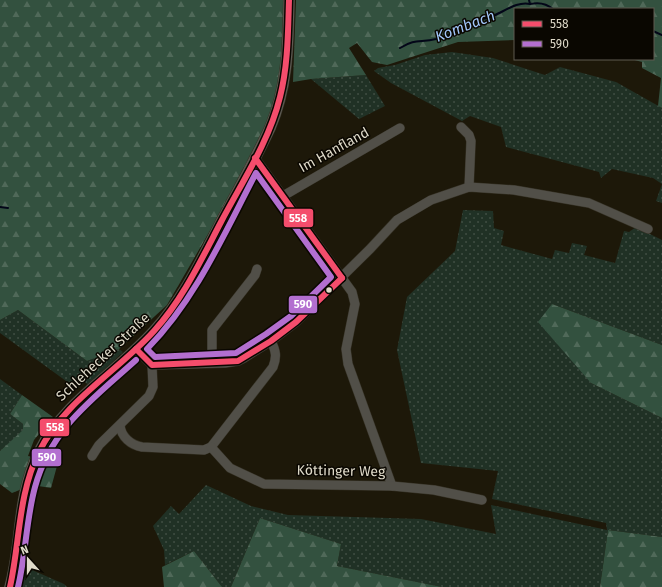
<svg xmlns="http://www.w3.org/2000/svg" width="662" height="587" font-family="'Fira Sans',sans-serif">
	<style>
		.grass { fill: url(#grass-dots) }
		.forest { fill: url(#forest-firs) }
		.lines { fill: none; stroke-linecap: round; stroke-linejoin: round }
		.stream { stroke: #030618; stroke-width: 2 }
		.minor-casing { stroke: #363226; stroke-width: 10 }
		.major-casing { stroke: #363226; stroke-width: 12 }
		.minor { stroke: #514f48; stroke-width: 9 }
		.major { stroke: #5c5951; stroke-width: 11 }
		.bus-1-casing { stroke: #0a0701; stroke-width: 9 }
		.bus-2-casing { stroke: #0a0701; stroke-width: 9 }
		.bus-1 { stroke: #f44d6c; stroke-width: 6 }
		.bus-2 { stroke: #b36fd0; stroke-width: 6 }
		.bus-dot { fill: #dfdac9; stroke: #0a0701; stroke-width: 1.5 }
		.labels { text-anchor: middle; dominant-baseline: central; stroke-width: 3; stroke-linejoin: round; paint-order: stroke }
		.street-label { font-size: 14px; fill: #dfdac9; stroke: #0a0701 }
		.water-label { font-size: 15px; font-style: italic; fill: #a1c5f9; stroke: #0a0701 }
		.line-badge { stroke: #0a0701; stroke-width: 1.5 }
		.badge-label { font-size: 11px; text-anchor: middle; font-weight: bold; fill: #fff }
	</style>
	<defs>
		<pattern id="grass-dots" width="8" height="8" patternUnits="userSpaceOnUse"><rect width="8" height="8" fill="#203125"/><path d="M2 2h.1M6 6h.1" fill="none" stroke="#404e43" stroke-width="1.8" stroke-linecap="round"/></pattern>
		<pattern id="forest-firs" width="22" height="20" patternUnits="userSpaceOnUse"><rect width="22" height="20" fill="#33513f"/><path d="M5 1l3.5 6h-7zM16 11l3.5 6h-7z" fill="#506959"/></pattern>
	</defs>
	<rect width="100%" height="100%" fill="#1d1809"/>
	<g class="grass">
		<polygon points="452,52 493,58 545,75 560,67 616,82 662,108 662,203 656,201 662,184 653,178 612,169 601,178 599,172 506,147 501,127 470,116 462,121 391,83 374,71 378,68 395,65 425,55"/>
		<polygon points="366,75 385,106 359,119 311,79"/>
		<polygon points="463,210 493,211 494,228 504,231 501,245 552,259 555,250 569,253 572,243 587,246 584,255 615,263 624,231 629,232 636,227 662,240 662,345 552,304 591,383 662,418 662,537 608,530 600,587 442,587 337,566 341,544 260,518 231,587 222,587 194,551 165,565 164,550 153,526 171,506 179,514 206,485 251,506 288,515 421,519 496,534 491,505 607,530 606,523 492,499 498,471 421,463 397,350 407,297 455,251"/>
		<polygon points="18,310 87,361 119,349 123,352 88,385 85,382 77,389 0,333 0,320"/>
		<polygon points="0,379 22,395 10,414 23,424 24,430 0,451"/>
		<polygon points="23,566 64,584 67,587 16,587"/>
	</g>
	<g class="forest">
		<polygon points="0,0 286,0 278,101 251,160 167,305 119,349 87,361 18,310 0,320"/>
		<polygon points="296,0 662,0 662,108 658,106 661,78 642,68 642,62 631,59 653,59 653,9 515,9 515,40 458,42 387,65 372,62 357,43 349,48 366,75 311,79 293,82"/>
		<polygon points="552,304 662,345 662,418 591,383 538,322"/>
		<polygon points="22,395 53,417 34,440 28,456 43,459 57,466 51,488 32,485 12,493 0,484 0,451 23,430 23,424 10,414"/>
		<polygon points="260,518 341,544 337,566 442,587 231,587"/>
		<polygon points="608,530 662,537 662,587 600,587"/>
		<polygon points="194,551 222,587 164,587 162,567"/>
	</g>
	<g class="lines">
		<g class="stream">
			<path d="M529,0l1,4c9,-2 16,-1 23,5"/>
			<polyline points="653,31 662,35"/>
			<path d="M400,48c16,-10 20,-5 36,-9 14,-4 32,-10 43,-20 17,1 34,-19 51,-15"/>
			<polyline points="0,207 8,208"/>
		</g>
		<g class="minor-casing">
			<g id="minor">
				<polyline points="461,127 469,135 471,141 469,187"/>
				<polyline points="255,158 352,292 355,304 346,349 348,364 392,486"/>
				<polyline points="283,196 400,128"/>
				<polyline points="136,349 152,365 225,363 238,361 244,358 271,341 296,322 370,249 397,220 431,200 469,187 514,190 589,203 648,229"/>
				<polyline points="212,363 212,330 255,275 257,269"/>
				<path d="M120,425c1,12 11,20 22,22l62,3 7,-3 62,-80c4,-10 3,-16 -2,-26"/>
				<polyline points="211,447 230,468 264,484 392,486 434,490 482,500"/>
				<polyline points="92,456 99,445 149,396 153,387 152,365"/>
			</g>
		</g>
		<g class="major-casing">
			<path id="major" d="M10,587c13,-48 6,-88 29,-135 26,-52 79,-80 116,-122 29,-32 47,-71 66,-108 17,-31 34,-62 49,-94 18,-42 18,-83 19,-128"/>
		</g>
		<use href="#minor" class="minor"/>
		<use href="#major" class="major"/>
		<g class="bus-1-casing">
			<g id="bus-1">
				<polyline points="255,158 342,278"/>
				<polyline points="136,349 152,365 238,361 271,341 296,322 342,278"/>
				<path d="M10,587c10,-45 8,-93 29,-135 25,-51 78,-80 115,-121 29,-32 47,-71 67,-109 21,-40 48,-80 59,-125 8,-31 8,-65 9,-97"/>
			</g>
		</g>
		<g class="bus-2-casing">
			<g id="bus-2">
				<path d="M256,173l75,104 -40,39 -25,18 -30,19 -81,4 -8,-8c49,-50 77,-115 109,-176z"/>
				<path d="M18,587c8,-33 8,-67 17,-100 16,-59 58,-88 101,-127"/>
			</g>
		</g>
		<use href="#bus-1" class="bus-1"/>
		<use href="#bus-2" class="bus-2"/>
	</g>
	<circle class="bus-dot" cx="329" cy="290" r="3.5"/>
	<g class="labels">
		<g class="street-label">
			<text transform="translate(334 150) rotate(-29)">Im Hanfland</text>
			<text transform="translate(103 357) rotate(-43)">Schlehecker Straße</text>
			<text transform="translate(341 471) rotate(1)">Köttinger Weg</text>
		</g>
		<g class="water-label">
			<text transform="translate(465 26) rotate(-21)">Kombach</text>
		</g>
	</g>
	<g class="line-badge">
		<rect x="283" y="208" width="31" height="20" rx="4" fill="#f44d6c"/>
		<rect x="288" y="295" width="30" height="19" rx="4" fill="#b36fd0"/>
		<rect x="39" y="418" width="31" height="19" rx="4" fill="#f44d6c"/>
		<rect x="31" y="448" width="31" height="19" rx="4" fill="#b36fd0"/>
	</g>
	<g class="badge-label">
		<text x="298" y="222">558</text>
		<text x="303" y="308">590</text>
		<text x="55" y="431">558</text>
		<text x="47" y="461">590</text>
	</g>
	<rect x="514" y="8" width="140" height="52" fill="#0a0701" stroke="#5f5b51"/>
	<rect x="522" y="21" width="20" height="6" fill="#f44d6c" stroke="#5f5b51"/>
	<text x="550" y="28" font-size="12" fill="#dfdac9">558</text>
	<rect x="522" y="41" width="20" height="6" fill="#b36fd0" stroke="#5f5b51"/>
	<text x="550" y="48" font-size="12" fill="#dfdac9">590</text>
	<g transform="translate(28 559) rotate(339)" stroke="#0a0701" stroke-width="3" paint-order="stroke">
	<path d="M0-3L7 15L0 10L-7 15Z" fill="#dfdac9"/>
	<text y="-6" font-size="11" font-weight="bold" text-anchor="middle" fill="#dfdac9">N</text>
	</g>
</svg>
